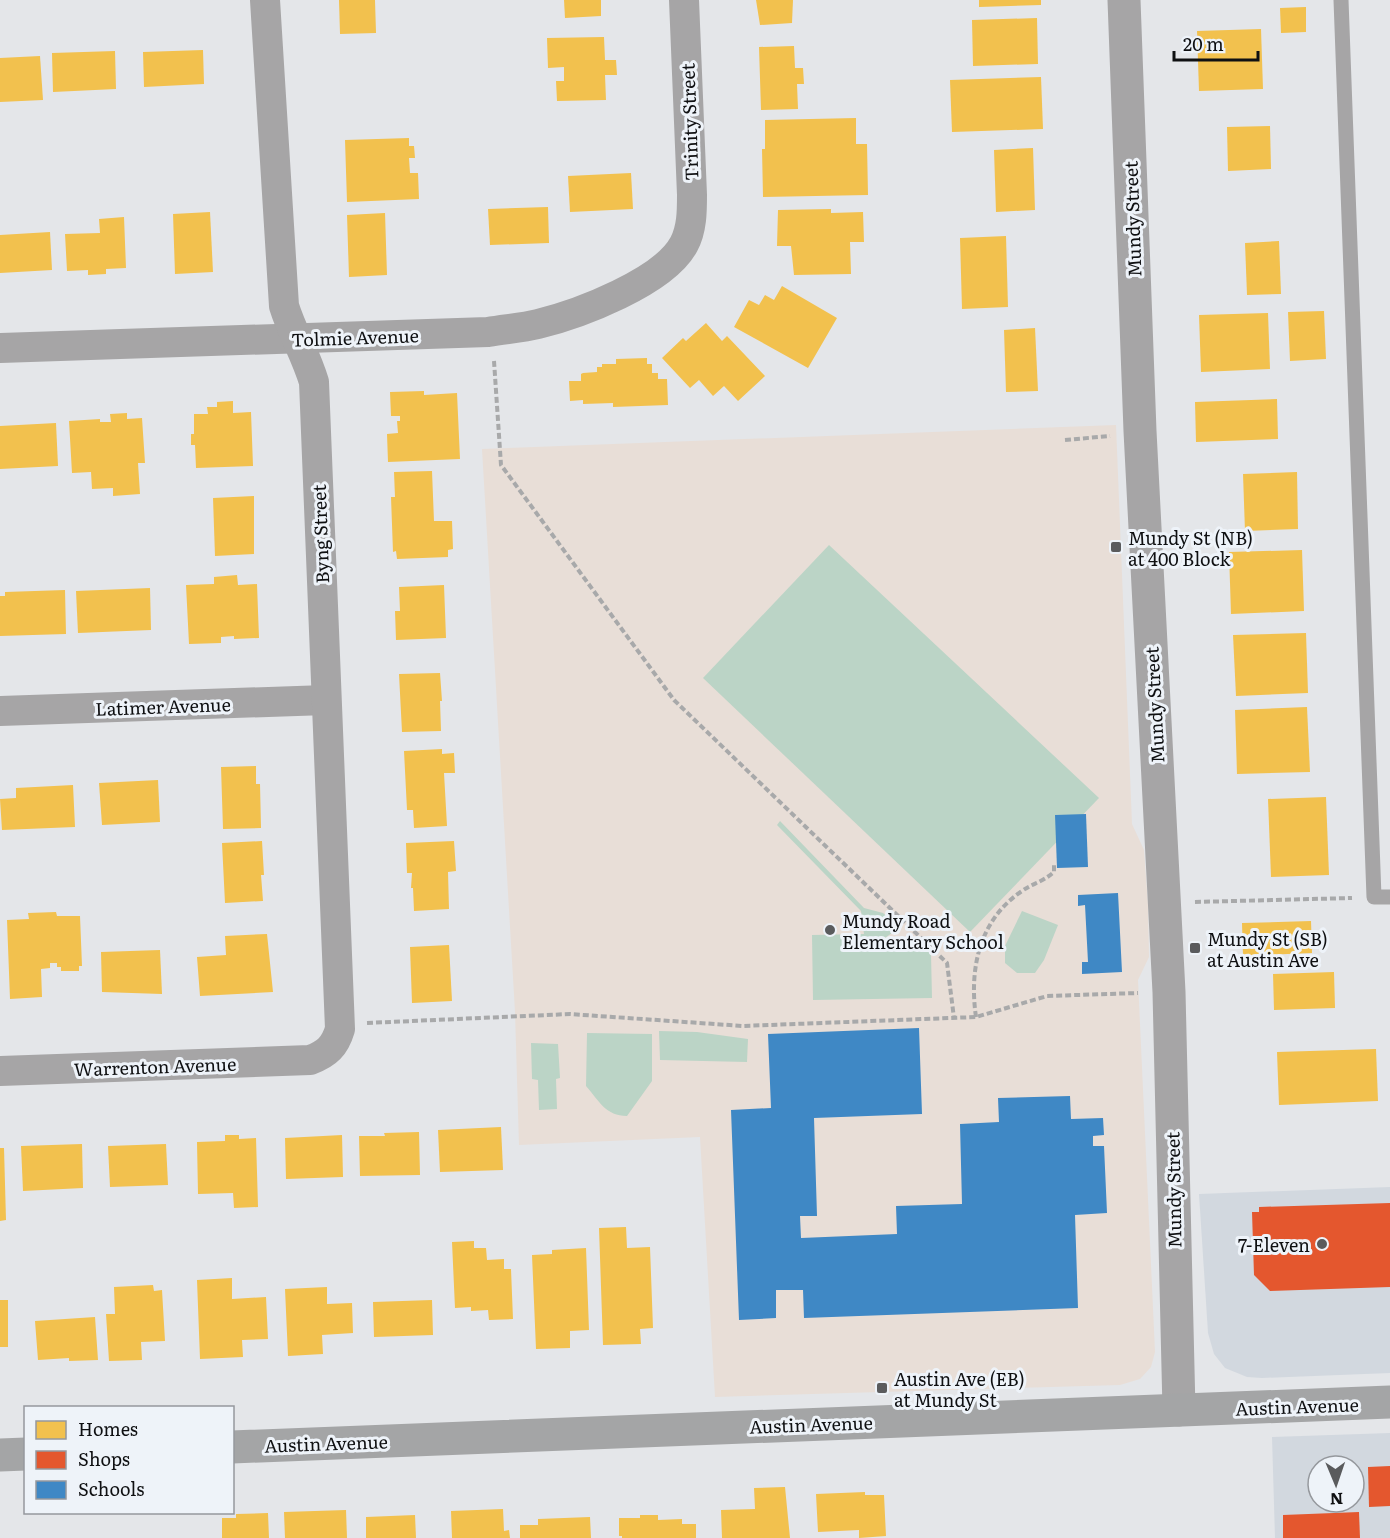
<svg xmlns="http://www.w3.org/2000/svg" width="1390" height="1538" font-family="Literata,serif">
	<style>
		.built { fill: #d2d8df; fill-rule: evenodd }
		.education { fill: #e8ded7 }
		.green { fill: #bbd4c6 }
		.homes { fill: #f2c14e }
		.shops { fill: #e4572e }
		.schools { fill: #3f88c5 }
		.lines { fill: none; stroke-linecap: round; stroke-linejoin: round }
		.path { stroke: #a8a9aa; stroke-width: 4; stroke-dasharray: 6 3; stroke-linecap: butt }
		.service { stroke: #a6a5a6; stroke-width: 15 }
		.minor { stroke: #a6a5a6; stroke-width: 30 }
		.tertiary { stroke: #a6a5a6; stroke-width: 33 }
		.secondary { stroke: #a4a5a6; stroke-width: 33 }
		.poi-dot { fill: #5a5b5d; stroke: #eef3f9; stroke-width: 2 }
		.labels { text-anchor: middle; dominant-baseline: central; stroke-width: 6; stroke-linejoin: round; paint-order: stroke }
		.street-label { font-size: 18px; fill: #0f1012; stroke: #eef3f9 }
		.poi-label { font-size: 18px; fill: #0f1012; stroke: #eef3f9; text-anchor: start }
	</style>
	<rect width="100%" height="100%" fill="#e4e6e9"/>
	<g class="built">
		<polygon points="1390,1187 1390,1373 1262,1378 1247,1377 1225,1368 1214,1354 1208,1333 1199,1194"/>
		<path d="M1390,1433v105h-115l-3,-101zM1318,1466h36v36h-36z"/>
	</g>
	<polygon class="education" points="1116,425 1132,824 1144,850 1148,904 1149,957 1138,980 1155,1352 1151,1367 1140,1379 1120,1385 715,1397 700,1137 519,1145 515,1012 482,449"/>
	<g class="green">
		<polygon points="829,545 1099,798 970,932 703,678"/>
		<polygon points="780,821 864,908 883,913 892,921 892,933 882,940 874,941 875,943 918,941 931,954 932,998 813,1000 812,935 864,934 861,911 777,825"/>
		<polygon points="1022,911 1058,925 1044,960 1035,973 1017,973 1005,963 1005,946"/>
		<polygon points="659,1031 697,1032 748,1039 747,1062 660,1060"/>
		<path d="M587,1033l65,1v47l-25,35c-21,0 -28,-15 -41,-30z"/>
		<polygon points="531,1043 558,1044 560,1078 556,1079 557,1109 539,1110 538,1080 532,1079"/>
	</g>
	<g class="homes">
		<polygon points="339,0 375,0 376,33 340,34"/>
		<polygon points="564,0 601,0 601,16 565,18"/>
		<polygon points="756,0 793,0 792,23 760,25"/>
		<polygon points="979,0 1041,0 1041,5 979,7"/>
		<polygon points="1306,7 1306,32 1281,33 1280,8"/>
		<polygon points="1037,18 1038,64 973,66 972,20"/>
		<polygon points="1261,29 1263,89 1199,91 1197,31"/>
		<polygon points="604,37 605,60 616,60 617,75 605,75 606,100 557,101 556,81 564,81 564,67 548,68 547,38"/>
		<polygon points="794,46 795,68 803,68 804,84 797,84 798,109 761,110 759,47"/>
		<polygon points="203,50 204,84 144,87 143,52"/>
		<polygon points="115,51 116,89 53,92 52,53"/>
		<polygon points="40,56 43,100 0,102 0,58"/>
		<polygon points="1041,77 1043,129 952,132 950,80"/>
		<polygon points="856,118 856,144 867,144 868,195 763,197 762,149 765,149 765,120"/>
		<polygon points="1270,126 1271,169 1228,171 1227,127"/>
		<polygon points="409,138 409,146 414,146 415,158 409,158 410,173 418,173 419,199 347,202 345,140"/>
		<polygon points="1033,148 1035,210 996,212 994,150"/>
		<polygon points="631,173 633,209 570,212 568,176"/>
		<polygon points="548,207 549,243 490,245 488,209"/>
		<polygon points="831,209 831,213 863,212 864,242 850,242 851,274 794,275 791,246 777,246 778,210"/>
		<polygon points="210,212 213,272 175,274 173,214"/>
		<polygon points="385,213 387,275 349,277 347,215"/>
		<polygon points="124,217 126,268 106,269 106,274 88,275 88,270 67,271 65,234 100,233 99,219"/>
		<polygon points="50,232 52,270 0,273 0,235"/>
		<polygon points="1006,236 1008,307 962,309 960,238"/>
		<polygon points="1279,241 1281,294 1247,295 1245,243"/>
		<polygon points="782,286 837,318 808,368 734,327 749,300 759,305 765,295 774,300"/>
		<polygon points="1324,311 1326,359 1290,361 1288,312"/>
		<polygon points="1268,313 1270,369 1201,372 1199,315"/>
		<polygon points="706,323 722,341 727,336 765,376 738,401 724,386 713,396 699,380 690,388 662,358 683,338 686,341"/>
		<polygon points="1035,328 1038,391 1006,392 1004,330"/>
		<polygon points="647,358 647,364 652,364 652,373 658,373 658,379 667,379 668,405 613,407 613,403 583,404 583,400 570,401 569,381 581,381 581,374 583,373 597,372 597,367 602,367 602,364 616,364 616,359"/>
		<polygon points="424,391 424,395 457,393 460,459 388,462 387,434 398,433 397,421 400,421 400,416 391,416 390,392"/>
		<polygon points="1277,399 1278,439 1196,442 1195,402"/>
		<polygon points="233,401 233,413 251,412 253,466 196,468 195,445 191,445 191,434 194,434 194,414 208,414 207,407 217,407 217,402"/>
		<polygon points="127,413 127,419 142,418 145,463 138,463 140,494 113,496 113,488 92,489 91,472 72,473 69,421 100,419 100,422 111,422 110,414"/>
		<polygon points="56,423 58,466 0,469 0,426"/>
		<polygon points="432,471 434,521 452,521 453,549 448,550 448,557 397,559 396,551 393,552 391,497 395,497 394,472"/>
		<polygon points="1297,472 1298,529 1245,531 1243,474"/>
		<polygon points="254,496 254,554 215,556 213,498"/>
		<polygon points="1302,550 1304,611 1231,614 1229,552"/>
		<polygon points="237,575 238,585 257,584 259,638 234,639 234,636 221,637 221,643 189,644 186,585 214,584 214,577"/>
		<polygon points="444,585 446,638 396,640 395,611 400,611 399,587"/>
		<polygon points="150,588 151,630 78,633 76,591"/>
		<polygon points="65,590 66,634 0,636 0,596 5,596 5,592"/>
		<polygon points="1306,633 1308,693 1236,696 1233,635"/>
		<polygon points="440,673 442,701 440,701 441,731 402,732 399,674"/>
		<polygon points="1307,707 1310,772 1237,774 1235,710"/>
		<polygon points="442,749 442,754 454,753 455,773 444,773 447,826 414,828 413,810 407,810 404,751"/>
		<polygon points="256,766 256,784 260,784 261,828 223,829 221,767"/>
		<polygon points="158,780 160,822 102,825 99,783"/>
		<polygon points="73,785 75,827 2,830 0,799 16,798 16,788"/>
		<polygon points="1326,797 1329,875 1271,877 1268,799"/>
		<polygon points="262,841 264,875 261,875 263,901 225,903 222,843"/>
		<polygon points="454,841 456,871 448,872 449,909 414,911 413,888 411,888 412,873 407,873 406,843"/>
		<polygon points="56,912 57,916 80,916 82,966 79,966 79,971 61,971 61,967 57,967 57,963 50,963 50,968 41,969 42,997 10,999 7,920 29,919 28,913"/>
		<polygon points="1311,921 1312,953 1243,956 1242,923"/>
		<polygon points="267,934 273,992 200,996 197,957 226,955 225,936"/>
		<polygon points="449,945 452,1001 412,1003 410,947"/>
		<polygon points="160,950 162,994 102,992 101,952"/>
		<polygon points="1334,972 1335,1008 1274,1010 1273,974"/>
		<polygon points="1376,1049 1378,1101 1279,1105 1277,1052"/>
		<polygon points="501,1127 503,1170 440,1172 438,1130"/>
		<polygon points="419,1132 420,1175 360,1176 359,1136 385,1136 384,1133"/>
		<polygon points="225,1135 239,1135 239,1139 256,1138 258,1207 234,1208 233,1193 198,1194 197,1142 225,1141"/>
		<polygon points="342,1135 343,1177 286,1179 285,1138"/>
		<polygon points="82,1144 83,1188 23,1191 21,1146"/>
		<polygon points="166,1144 168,1185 110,1187 108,1146"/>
		<polygon points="0,1148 4,1148 6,1220 0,1221"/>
		<polygon points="626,1227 627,1248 650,1247 653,1328 640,1329 641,1344 603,1345 599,1228"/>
		<polygon points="474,1241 474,1248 486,1248 487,1260 504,1259 504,1269 511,1269 513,1319 489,1320 488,1310 471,1311 471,1307 455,1308 452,1242"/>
		<polygon points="586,1248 589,1330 570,1331 570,1348 536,1349 532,1255 552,1254 552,1250"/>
		<polygon points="232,1278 232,1299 266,1297 268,1339 242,1340 243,1357 200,1359 197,1280"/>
		<polygon points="153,1285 154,1291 162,1290 165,1341 141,1342 142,1360 109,1361 106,1314 115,1314 114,1287"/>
		<polygon points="327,1287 327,1304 352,1303 353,1333 322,1335 323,1354 288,1356 285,1289"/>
		<rect x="0" y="1300" width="8" height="47"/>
		<polygon points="432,1300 433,1335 374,1337 373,1302"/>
		<polygon points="95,1317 98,1360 69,1361 69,1358 38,1360 35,1321"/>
		<polygon points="785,1487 790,1538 722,1538 721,1510 755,1509 754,1488"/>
		<polygon points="865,1492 865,1495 884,1495 886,1536 859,1538 859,1530 818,1532 816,1494"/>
		<polygon points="503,1509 504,1531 509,1530 510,1538 452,1538 451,1511"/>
		<polygon points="346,1510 347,1538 285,1538 284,1512"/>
		<polygon points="268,1513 269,1538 222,1538 222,1518 236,1518 236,1514"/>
		<polygon points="415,1515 416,1538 366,1538 366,1517"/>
		<polygon points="640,1515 658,1515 658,1520 682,1519 682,1524 696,1524 696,1538 622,1538 622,1536 619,1536 619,1518 640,1518"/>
		<polygon points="590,1517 591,1538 520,1538 520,1525 538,1525 538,1519"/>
	</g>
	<g class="shops">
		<polygon points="1390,1203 1390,1287 1270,1291 1254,1275 1252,1212 1259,1212 1259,1207"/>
		<polygon points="1390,1466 1390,1506 1369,1507 1368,1467"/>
		<polygon points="1359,1512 1360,1538 1283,1538 1283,1515"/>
	</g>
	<g class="schools">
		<polygon points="1086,814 1088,867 1057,868 1055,815"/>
		<polygon points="1118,893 1122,972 1082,974 1082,962 1088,962 1085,905 1078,906 1078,895"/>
		<polygon points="919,1028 922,1114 814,1118 817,1216 800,1216 801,1238 897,1234 896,1206 962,1204 960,1124 999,1122 998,1098 1070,1096 1071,1119 1103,1118 1104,1135 1093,1136 1093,1146 1104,1146 1107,1213 1075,1215 1078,1308 804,1318 803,1290 776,1290 776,1318 739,1320 731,1110 771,1108 768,1034"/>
	</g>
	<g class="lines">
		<g class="path">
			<polyline points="494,361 501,465 674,700 947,963 954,1018"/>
			<polyline points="1065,440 1110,436"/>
			<polyline points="1195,902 1352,898"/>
			<path d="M976,1017c-7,-48 3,-97 46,-126 11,-8 19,-8 32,-19v-9"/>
			<polyline points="367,1023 570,1014 743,1026 976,1017 1047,996 1138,993"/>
		</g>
		<polyline class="service" points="1341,0 1374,897 1390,897"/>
		<g class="minor">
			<path d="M0,348l488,-16c17,-3 34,-4 50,-8 41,-10 126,-42 146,-80 8,-15 8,-33 8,-49l-8,-195"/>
			<polyline points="0,711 326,700"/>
			<path d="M0,1071l310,-11c17,-6 25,-14 30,-31l-26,-647c-8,-27 -22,-50 -30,-76l-19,-306"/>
		</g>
		<polyline class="tertiary" points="1124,0 1140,431 1169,992 1179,1410"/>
		<g class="secondary">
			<polyline points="232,1447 1390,1402"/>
			<polyline points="0,1455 26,1454"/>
		</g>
	</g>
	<g class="poi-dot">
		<rect x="1110" y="541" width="12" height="12" rx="3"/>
		<circle cx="830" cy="930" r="6"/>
		<rect x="1189" y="942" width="12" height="12" rx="3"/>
		<circle cx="1322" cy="1244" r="6"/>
		<rect x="876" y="1382" width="12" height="12" rx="3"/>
	</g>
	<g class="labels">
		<g class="street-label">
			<text transform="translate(689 122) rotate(-92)">Trinity Street</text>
			<text transform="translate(1132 219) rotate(-92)">Mundy Street</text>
			<text transform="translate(355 337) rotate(-2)">Tolmie Avenue</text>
			<text transform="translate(320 534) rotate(-92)">Byng Street</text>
			<text transform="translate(1154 705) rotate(-93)">Mundy Street</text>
			<text transform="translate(163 706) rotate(-2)">Latimer Avenue</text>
			<text transform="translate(155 1066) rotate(-2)">Warrenton Avenue</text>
			<text transform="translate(1173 1190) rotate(-91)">Mundy Street</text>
			<text transform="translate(1297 1406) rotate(-2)">Austin Avenue</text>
			<text transform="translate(811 1424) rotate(-2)">Austin Avenue</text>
			<text transform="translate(326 1443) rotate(-2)">Austin Avenue</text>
		</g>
		<g class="poi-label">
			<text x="1128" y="537">Mundy St (NB)<tspan x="1128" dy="21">at 400 Block</tspan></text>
			<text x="842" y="920">Mundy Road<tspan x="842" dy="21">Elementary School</tspan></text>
			<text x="1207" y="938">Mundy St (SB)<tspan x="1207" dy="21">at Austin Ave</tspan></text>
			<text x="1310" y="1244" text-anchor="end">7-Eleven</text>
			<text x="894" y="1378">Austin Ave (EB)<tspan x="894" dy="21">at Mundy St</tspan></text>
		</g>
	</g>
	<rect x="24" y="1406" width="210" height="108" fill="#eef3f9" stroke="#95989d" stroke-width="1.5"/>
	<rect x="36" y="1421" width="30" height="18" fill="#f2c14e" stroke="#95989d" stroke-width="1.5"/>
	<text x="78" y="1436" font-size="18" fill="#0f1012">Homes</text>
	<rect x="36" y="1451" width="30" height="18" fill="#e4572e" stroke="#95989d" stroke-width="1.5"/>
	<text x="78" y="1466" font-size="18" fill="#0f1012">Shops</text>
	<rect x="36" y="1481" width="30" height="18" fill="#3f88c5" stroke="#95989d" stroke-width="1.5"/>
	<text x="78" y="1496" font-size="18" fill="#0f1012">Schools</text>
	<g transform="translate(1336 1484) rotate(178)"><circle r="28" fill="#eef3f9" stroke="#95989d" stroke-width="1.5"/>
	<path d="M0-4.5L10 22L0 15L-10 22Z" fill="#5a5b5d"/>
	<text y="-9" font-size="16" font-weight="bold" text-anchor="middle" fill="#0f1012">N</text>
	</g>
	<path d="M1174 51v9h84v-9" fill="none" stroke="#0f1012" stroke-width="3"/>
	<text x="1183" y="51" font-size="18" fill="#0f1012" stroke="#eef3f9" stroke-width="4.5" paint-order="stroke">20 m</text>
</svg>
